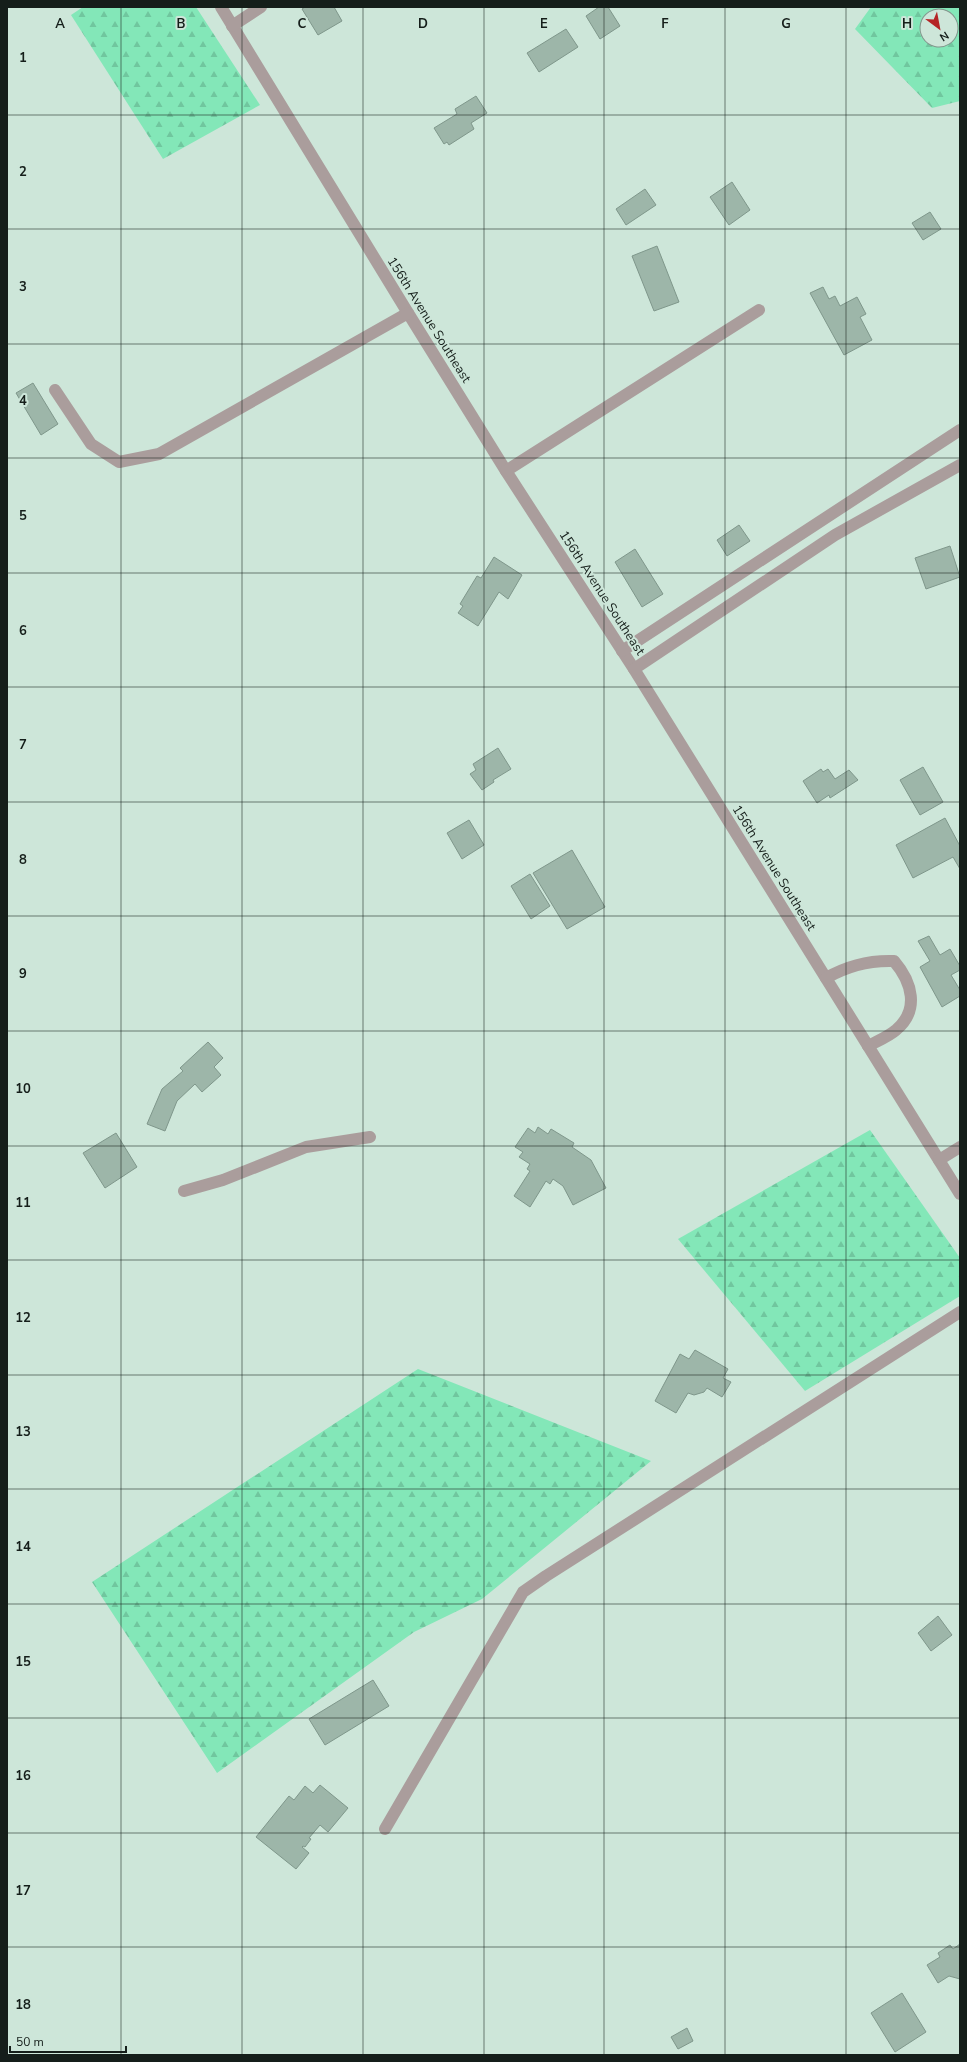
<svg xmlns="http://www.w3.org/2000/svg" width="967" height="2062" font-family="'Nunito Sans',sans-serif">
	<style>
		.forest { fill: url(#forest-firs); fill-rule: evenodd }
		.building { fill: #9db6a9; stroke: #7f978b }
		.lines { fill: none; stroke-linecap: round; stroke-linejoin: round }
		.minor { stroke: #aa9d9c; stroke-width: 12 }
		.grid { fill: none; stroke: #151e1a; stroke-width: 1; stroke-opacity: 0.55 }
		.labels { text-anchor: middle; dominant-baseline: central; stroke-width: 4; stroke-linejoin: round; paint-order: stroke }
		.street-label { font-size: 13px; fill: #151e1a; stroke: #cde6d9 }
		.grid-label { font-size: 13px; text-anchor: middle; font-weight: bold; fill: #151e1a; stroke: #cde6d9; stroke-width: 4; stroke-linejoin: round; paint-order: stroke }
	</style>
	<defs>
		<pattern id="forest-firs" width="22" height="20" patternUnits="userSpaceOnUse"><rect width="22" height="20" fill="#83e7b8"/><path d="M5 1l3.5 6h-7zM16 11l3.5 6h-7z" fill="#70c69e"/></pattern>
	</defs>
	<rect width="100%" height="100%" fill="#cde6d9"/>
	<g class="forest">
		<polygon points="83,7 196,7 260,105 163,159 71,15"/>
		<path d="M871,7h89v94l-28,7 -77,-79zM927,16h24v24h-24z"/>
		<polygon points="870,1130 960,1258 960,1296 805,1391 678,1239"/>
		<polygon points="418,1369 651,1461 482,1599 414,1632 217,1773 92,1582"/>
	</g>
	<g class="building">
		<polygon points="305,7 334,7 342,21 318,35 302,9"/>
		<polygon points="599,7 608,7 620,26 600,39 586,16"/>
		<polygon points="566,29 578,47 539,72 527,53"/>
		<polygon points="476,96 487,113 471,123 474,129 449,145 447,142 444,144 434,128 457,114 455,109"/>
		<polygon points="732,182 750,210 729,225 710,197"/>
		<polygon points="645,189 656,205 626,225 616,209"/>
		<polygon points="930,212 941,229 923,240 912,223"/>
		<polygon points="657,246 679,302 654,311 632,256"/>
		<polygon points="823,287 829,299 835,296 840,306 857,297 866,314 860,317 872,340 844,355 810,293"/>
		<polygon points="33,383 58,424 41,435 16,393"/>
		<polygon points="739,525 750,541 727,556 717,540"/>
		<polygon points="950,546 960,577 926,589 915,558"/>
		<polygon points="635,549 663,594 642,607 615,562"/>
		<polygon points="494,557 522,575 508,599 499,592 478,626 458,613 463,606 460,604 477,576 481,578"/>
		<polygon points="498,748 511,769 493,780 494,782 482,790 470,774 476,770 473,764"/>
		<polygon points="923,767 943,802 920,815 900,780"/>
		<polygon points="821,769 823,772 828,769 835,779 849,770 858,780 830,798 829,795 817,803 803,781"/>
		<polygon points="945,818 960,846 960,869 953,857 913,878 896,845"/>
		<polygon points="469,820 484,845 462,859 447,833"/>
		<polygon points="572,850 605,907 567,929 533,873"/>
		<polygon points="530,874 550,906 531,919 511,886"/>
		<polygon points="929,936 940,955 950,949 960,966 960,970 951,975 960,990 960,996 942,1007 920,967 930,961 918,941"/>
		<polygon points="208,1042 223,1058 214,1067 221,1075 202,1092 195,1084 177,1101 165,1131 147,1124 162,1089 183,1071 180,1068"/>
		<polygon points="538,1127 548,1134 551,1129 574,1143 572,1147 591,1160 606,1188 573,1205 563,1186 553,1179 550,1184 546,1181 530,1207 514,1196 530,1171 527,1169 530,1164 519,1157 523,1152 515,1147 528,1128 535,1133"/>
		<polygon points="116,1133 137,1167 105,1188 83,1153"/>
		<polygon points="695,1350 728,1369 723,1378 731,1382 722,1397 707,1388 704,1392 694,1395 688,1393 676,1413 655,1401 680,1354 689,1359"/>
		<polygon points="938,1616 952,1635 931,1651 918,1633"/>
		<polygon points="373,1680 389,1706 325,1745 309,1719"/>
		<polygon points="320,1785 348,1808 328,1832 320,1825 309,1838 311,1839 305,1847 303,1846 302,1847 309,1853 296,1869 256,1837 289,1796 294,1800 305,1786 313,1793"/>
		<polygon points="960,1944 960,1979 949,1976 938,1983 927,1965 940,1957 938,1953 950,1945 953,1949"/>
		<polygon points="902,1993 926,2032 895,2052 871,2013"/>
		<polygon points="687,2028 693,2041 678,2049 671,2037"/>
	</g>
	<g class="lines">
		<g class="minor">
			<polyline points="221,7 408,313 506,471 634,669 960,1194"/>
			<polyline points="232,26 261,7"/>
			<polyline points="55,390 91,444 119,462 159,454 408,313"/>
			<polyline points="506,471 759,310"/>
			<polyline points="622,651 960,430"/>
			<polyline points="634,669 835,535 960,465"/>
			<path d="M826,978c21,-12 43,-18 68,-17 18,21 26,49 2,69 -8,7 -19,11 -28,16"/>
			<polyline points="939,1160 960,1147"/>
			<polyline points="184,1191 223,1180 306,1147 370,1137"/>
			<polyline points="385,1829 523,1592 546,1576 960,1312"/>
		</g>
	</g>
	<path class="grid" d="M121,7v2048M242,7v2048M363,7v2048M484,7v2048M604,7v2048M725,7v2048M846,7v2048M7,115h953M7,229h953M7,344h953M7,458h953M7,573h953M7,687h953M7,802h953M7,916h953M7,1031h953M7,1146h953M7,1260h953M7,1375h953M7,1489h953M7,1604h953M7,1718h953M7,1833h953M7,1947h953"/>
	<g class="labels">
		<g class="street-label">
			<text transform="translate(429 320) rotate(58)">156th Avenue Southeast</text>
			<text transform="translate(602 593) rotate(57)">156th Avenue Southeast</text>
			<text transform="translate(774 868) rotate(58)">156th Avenue Southeast</text>
		</g>
	</g>
	<g class="grid-label">
		<text x="60" y="28">A</text>
		<text x="181" y="28">B</text>
		<text x="302" y="28">C</text>
		<text x="423" y="28">D</text>
		<text x="544" y="28">E</text>
		<text x="665" y="28">F</text>
		<text x="786" y="28">G</text>
		<text x="907" y="28">H</text>
		<text x="23" y="62">1</text>
		<text x="23" y="176">2</text>
		<text x="23" y="291">3</text>
		<text x="23" y="405">4</text>
		<text x="23" y="520">5</text>
		<text x="23" y="635">6</text>
		<text x="23" y="749">7</text>
		<text x="23" y="864">8</text>
		<text x="23" y="978">9</text>
		<text x="23" y="1093">10</text>
		<text x="23" y="1207">11</text>
		<text x="23" y="1322">12</text>
		<text x="23" y="1436">13</text>
		<text x="23" y="1551">14</text>
		<text x="23" y="1666">15</text>
		<text x="23" y="1780">16</text>
		<text x="23" y="1895">17</text>
		<text x="23" y="2009">18</text>
	</g>
	<rect width="967" height="2062" fill="none" stroke="#151e1a" stroke-width="16"/>
	<g transform="translate(939 28) rotate(148)"><circle r="19" fill="#cde6d9" stroke="#83968d"/>
	<path d="M0-3L7 15L0 10L-7 15Z" fill="#b52526"/>
	<text y="-6" font-size="11" font-weight="bold" text-anchor="middle" fill="#151e1a">N</text>
	</g>
	<path d="M10 2046v6h116v-6" fill="none" stroke="#151e1a" stroke-width="2"/>
	<text x="16" y="2046" font-size="12" fill="#151e1a" stroke="#cde6d9" stroke-width="3" paint-order="stroke">50 m</text>
</svg>
